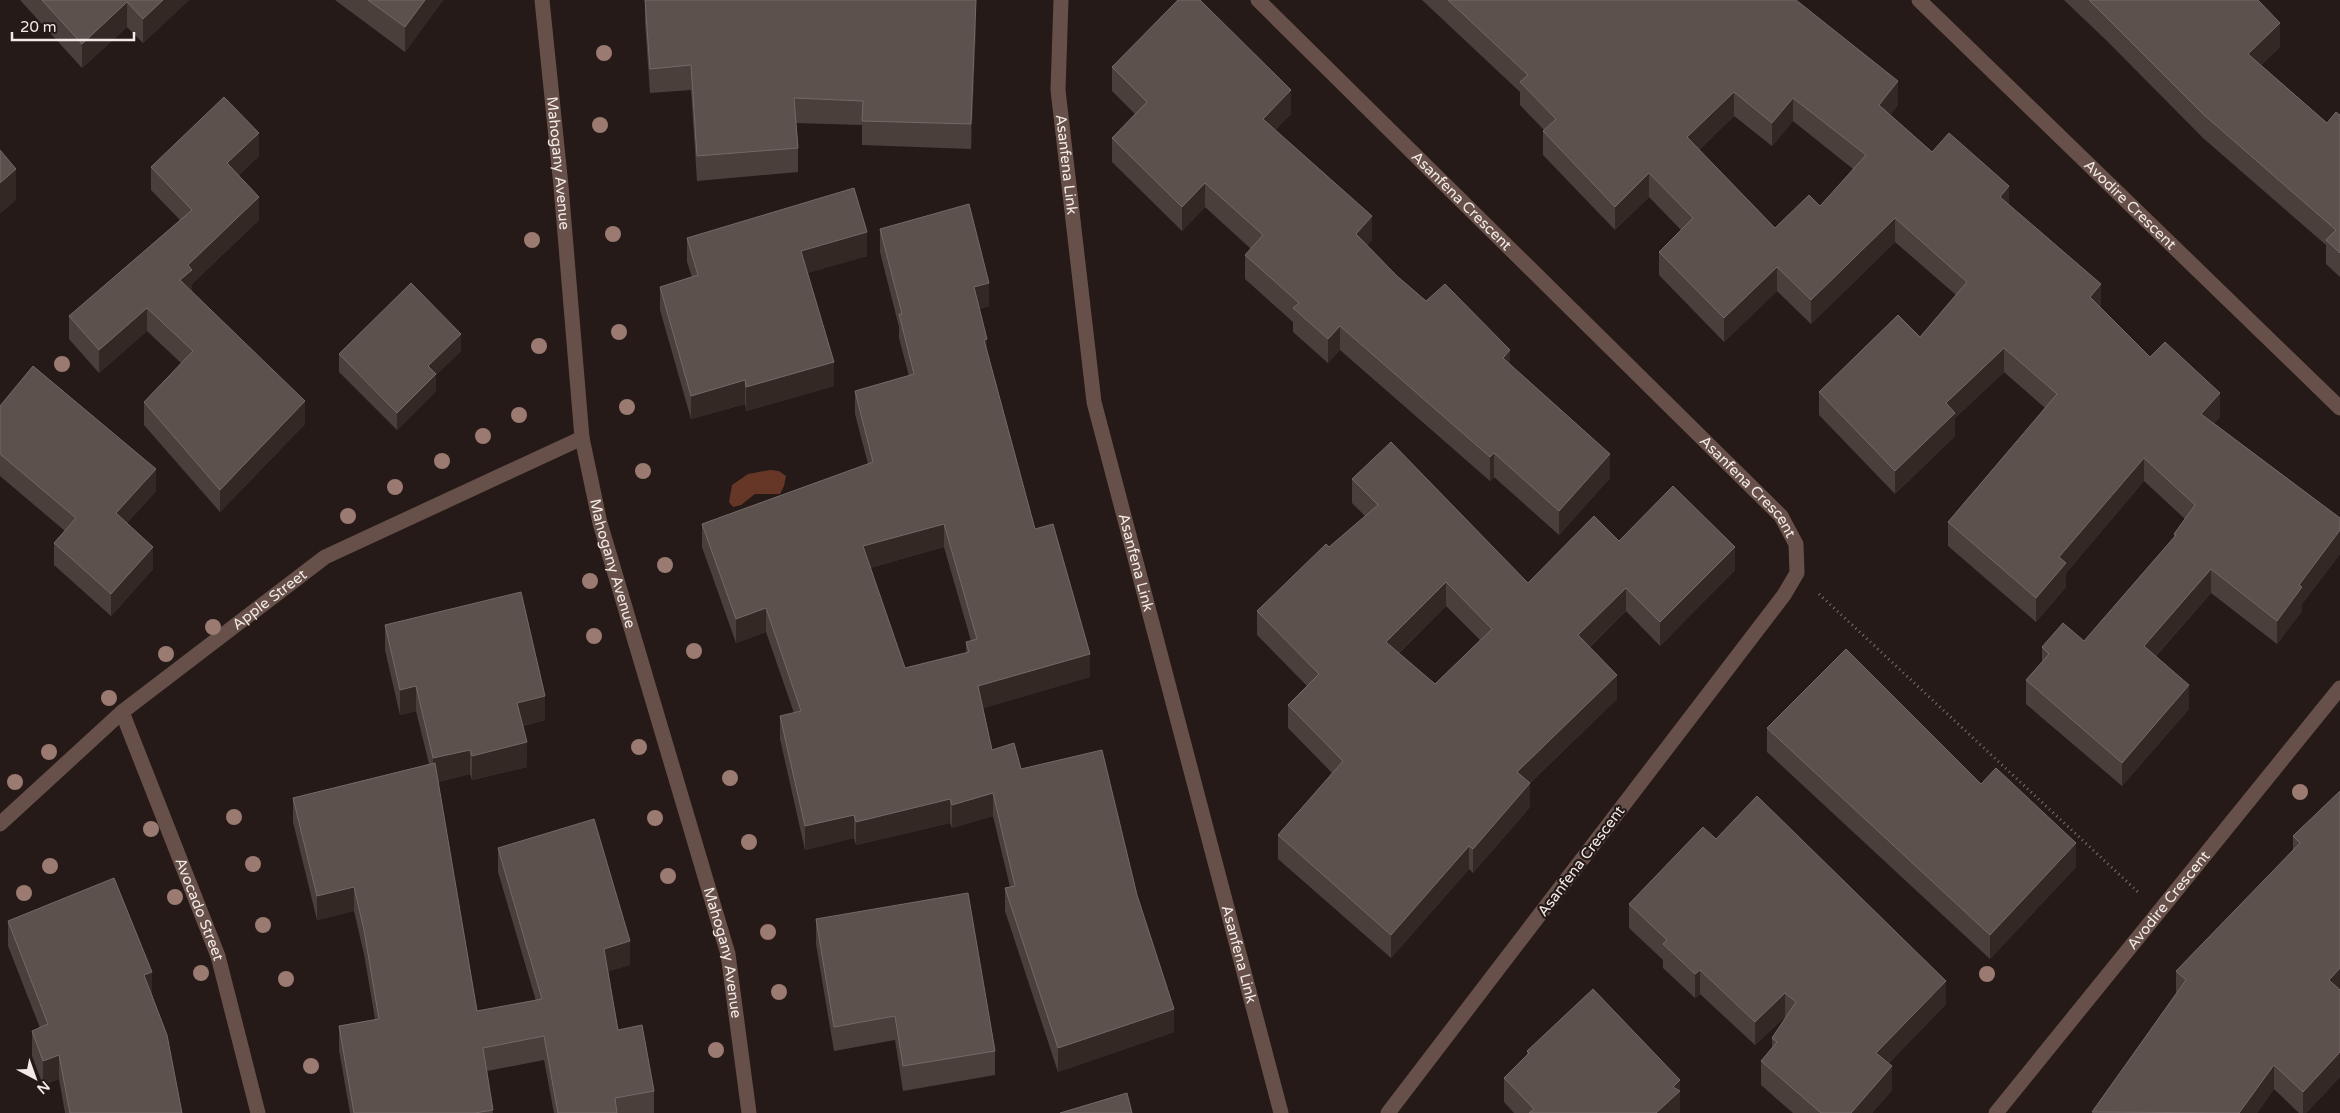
<svg xmlns="http://www.w3.org/2000/svg" width="2340" height="1113" font-family="'Varela Round',sans-serif">
	<style>
		.water { fill: #663627 }
		.lines { fill: none; stroke-linecap: round; stroke-linejoin: round }
		.path { stroke: #7b716e; stroke-width: 3; stroke-dasharray: 1 4; stroke-linecap: butt }
		.street { stroke: #675049; stroke-width: 15 }
		.tree { fill: #9b7a71 }
		.wall { fill: #4b3f3b; fill-rule: evenodd }
		.shaded-wall { fill: #342825 }
		.building { fill: #5d514d; stroke: #746966; fill-rule: evenodd }
		.labels { text-anchor: middle; dominant-baseline: central; stroke-width: 4.5; stroke-linejoin: round; paint-order: stroke }
		.street-label { font-size: 15px; fill: #f2eae7; stroke: #251a17 }
	</style>
	<rect width="100%" height="100%" fill="#251a17"/>
	<polygon class="water" points="770,470 779,471 786,476 784,486 780,494 755,494 741,505 733,507 729,502 732,485 748,474"/>
	<g class="lines">
		<polyline class="path" points="1819,594 2138,892"/>
		<g class="street">
			<path id="s1" d="M542,0l19,186 21,252 18,85 128,431 21,159"/>
			<path id="s2" d="M1061,0l-3,90 36,312 187,711"/>
			<path id="s3" d="M1258,0l523,516 15,28 1,29 -13,22 -396,518"/>
			<path id="s4" d="M1919,0l421,408"/>
			<path id="s5" d="M122,712l96,244 40,157"/>
			<path id="s6" d="M0,824l122,-112 203,-155 257,-119"/>
			<path id="s7" d="M1996,1113l344,-425"/>
		</g>
	</g>
	<g class="tree">
		<circle cx="604" cy="53" r="8"/>
		<circle cx="600" cy="125" r="8"/>
		<circle cx="613" cy="234" r="8"/>
		<circle cx="532" cy="240" r="8"/>
		<circle cx="619" cy="332" r="8"/>
		<circle cx="539" cy="346" r="8"/>
		<circle cx="62" cy="364" r="8"/>
		<circle cx="627" cy="407" r="8"/>
		<circle cx="519" cy="415" r="8"/>
		<circle cx="483" cy="436" r="8"/>
		<circle cx="442" cy="461" r="8"/>
		<circle cx="643" cy="471" r="8"/>
		<circle cx="395" cy="487" r="8"/>
		<circle cx="348" cy="516" r="8"/>
		<circle cx="665" cy="565" r="8"/>
		<circle cx="590" cy="581" r="8"/>
		<circle cx="213" cy="627" r="8"/>
		<circle cx="594" cy="636" r="8"/>
		<circle cx="694" cy="651" r="8"/>
		<circle cx="166" cy="654" r="8"/>
		<circle cx="109" cy="698" r="8"/>
		<circle cx="639" cy="747" r="8"/>
		<circle cx="49" cy="752" r="8"/>
		<circle cx="730" cy="778" r="8"/>
		<circle cx="15" cy="782" r="8"/>
		<circle cx="2300" cy="792" r="8"/>
		<circle cx="234" cy="817" r="8"/>
		<circle cx="655" cy="818" r="8"/>
		<circle cx="151" cy="829" r="8"/>
		<circle cx="749" cy="842" r="8"/>
		<circle cx="253" cy="864" r="8"/>
		<circle cx="50" cy="866" r="8"/>
		<circle cx="668" cy="876" r="8"/>
		<circle cx="24" cy="893" r="8"/>
		<circle cx="175" cy="897" r="8"/>
		<circle cx="263" cy="925" r="8"/>
		<circle cx="768" cy="932" r="8"/>
		<circle cx="201" cy="973" r="8"/>
		<circle cx="1987" cy="974" r="8"/>
		<circle cx="286" cy="979" r="8"/>
		<circle cx="779" cy="992" r="8"/>
		<circle cx="716" cy="1050" r="8"/>
		<circle cx="311" cy="1066" r="8"/>
	</g>
	<g class="wall">
		<polygon points="20,0 189,0 143,43 127,27 82,68"/>
		<polygon points="335,0 443,0 405,52"/>
		<polygon points="645,0 976,24 971,149 862,145 862,125 796,123 798,148 798,172 697,181 691,90 650,93 645,23"/>
		<path d="M1422,0h374l102,105 -8,10 42,37 77,53 92,103 49,49 70,60 -6,6 126,95v36l-38,50v7l-25,33 -66,-51 -55,63 33,53 -67,77 -96,-82v-24l16,-18v-15l42,-6 90,-103v-4l11,-15 -41,-38 -78,92v14l-30,35 -88,-76v-24l97,-114 -41,-36 -49,46v18l-60,58 -76,-79v-23l101,-55 36,-42 -61,-53 -84,82 -34,-33 -53,51 -65,-67v-23l22,-22 -32,-33 -34,33 -72,-75v-24l1,-1 -24,-25v-13zM1734,116l38,30 21,-25 60,48 -33,37 -45,22 -76,-78z"/>
		<polygon points="2064,0 2258,0 2280,47 2261,65 2327,123 2340,115 2340,277 2326,264 2326,245 2203,138 2106,40"/>
		<polygon points="1112,67 1291,114 1275,130 1372,240 1367,245 1397,276 1426,301 1510,364 1610,478 1559,535 1494,477 1490,481 1340,350 1328,363 1293,332 1293,322 1245,279 1245,255 1251,249 1205,207 1182,231 1112,162 1112,138 1135,114 1112,91"/>
		<polygon points="259,156 239,175 259,220 192,284 192,292 305,424 220,512 144,425 144,402 181,363 147,331 99,373 69,339 69,316 180,220 151,190 151,167"/>
		<path d="M880,229l109,77 -10,3 8,41 48,179 55,148 -107,31 9,42 29,19 116,126 37,137 -116,40 -53,-161v-23l5,-1 -17,-71 -41,12 -2,-5 -94,22 -2,-7 -49,12 -25,-111v-23l14,-3 -28,-81 -30,11 -34,-96v-23l166,-60 -13,-50v-23l54,-15 -10,-38v-11l-19,-75zM944,547l27,94 -5,1v11l-61,15 -35,-100z"/>
		<polygon points="687,238 867,256 807,273 834,386 746,411 745,404 691,419 660,310 660,287 692,277 687,262"/>
		<polygon points="461,351 436,375 436,391 397,430 339,372 339,354"/>
		<polygon points="0,406 156,491 127,523 153,569 111,616 54,565 54,543 65,531 0,476"/>
		<path d="M1352,479l176,104 91,-42 116,29 -75,76 -34,-35 -36,36 27,52 -87,84v24l-57,66 -4,-4 -78,89 -113,-99v-24l54,-62 -44,-45v-23l19,-19 -50,-51v-24l108,-95 -13,-13zM1446,606l34,34 -45,44 -36,-31z"/>
		<polygon points="385,625 545,720 523,726 527,767 472,780 470,774 438,782 477,1011 536,1001 498,872 498,848 630,965 608,971 618,1030 654,1091 654,1113 554,1113 544,1060 487,1071 493,1113 350,1113 339,1050 339,1026 375,1019 364,954 354,911 317,920 293,822 293,798 429,764 416,711 400,715 385,650"/>
		<polygon points="1767,728 1981,784 2076,867 1990,959 1767,752"/>
		<polygon points="2340,791 2340,1077 2306,1113 2299,1113 2274,1089 2257,1113 2092,1113 2176,993 2176,971 2293,850 2293,836"/>
		<polygon points="1716,839 1946,1004 1888,1064 1892,1090 1872,1113 1793,1113 1761,1085 1761,1061 1772,1048 1772,1038 1786,1017 1785,1017 1755,1045 1700,994 1695,998 1663,968 1663,960 1629,928 1629,904"/>
		<polygon points="816,919 995,1051 995,1075 903,1091 895,1040 834,1051 816,944"/>
		<polygon points="8,921 152,994 182,1113 65,1113 59,1079 43,1085 32,1056 32,1031 40,1028 8,946"/>
		<polygon points="1527,1051 1680,1080 1680,1113 1514,1113 1504,1102 1504,1078 1527,1055"/>
	</g>
	<g class="shaded-wall">
		<polygon points="163,0 189,0 143,43 143,19"/>
		<polygon points="425,0 443,0 405,52 405,27"/>
		<polygon points="976,0 976,24 971,149 971,124"/>
		<polygon points="127,2 127,27 82,68 82,44"/>
		<polygon points="2280,23 2280,47 2248,78 2248,54"/>
		<polygon points="1898,81 1898,105 1879,129 1879,105"/>
		<polygon points="1291,90 1291,114 1263,143 1263,119"/>
		<polygon points="1734,92 1734,116 1687,161 1687,137"/>
		<polygon points="1793,98 1793,121 1772,146 1772,123"/>
		<polygon points="259,133 259,156 227,186 227,163"/>
		<polygon points="16,169 16,200 0,214 0,183"/>
		<polygon points="1649,173 1649,197 1615,230 1615,207"/>
		<polygon points="1205,183 1205,207 1182,231 1182,207"/>
		<polygon points="2009,186 2009,210 2000,197"/>
		<polygon points="259,197 259,220 192,284 192,293 180,280 188,265"/>
		<polygon points="1372,216 1372,240 1356,258 1356,234"/>
		<polygon points="1895,218 1895,242 1811,324 1811,300"/>
		<polygon points="867,232 867,256 801,275 801,251"/>
		<polygon points="1777,267 1777,291 1724,342 1724,318"/>
		<polygon points="989,283 989,306 974,310 974,287"/>
		<polygon points="2101,284 2101,308 2090,297"/>
		<polygon points="147,308 147,331 99,373 99,350"/>
		<polygon points="1340,326 1340,350 1328,363 1328,339"/>
		<polygon points="461,334 461,351 436,375 436,391 397,430 397,413 428,366"/>
		<polygon points="987,339 987,362 984,340"/>
		<polygon points="2004,348 2004,372 1955,418 1955,436 1895,494 1895,471 1946,403"/>
		<polygon points="1510,350 1510,374 1503,358"/>
		<polygon points="834,362 834,386 746,411 746,387"/>
		<polygon points="745,380 745,404 691,419 691,396"/>
		<polygon points="2220,393 2220,417 2201,437 2201,414"/>
		<polygon points="305,401 305,424 220,512 220,490"/>
		<polygon points="1494,453 1494,477 1490,481 1490,457"/>
		<polygon points="1610,454 1610,478 1559,535 1559,511"/>
		<polygon points="2144,458 2144,481 2066,573 2066,587 2036,622 2036,598 2059,557"/>
		<polygon points="156,469 156,491 116,535 116,513"/>
		<polygon points="944,524 944,547 863,570 863,546"/>
		<polygon points="2340,530 2340,554 2302,604 2302,611 2277,644 2277,621 2299,585"/>
		<polygon points="153,547 153,569 111,616 111,594"/>
		<polygon points="1735,547 1735,570 1660,646 1660,622"/>
		<polygon points="2211,569 2211,593 2144,669 2144,646"/>
		<polygon points="1446,582 1446,606 1386,665 1386,642"/>
		<polygon points="1626,588 1626,611 1578,658 1578,635"/>
		<polygon points="766,608 766,632 736,643 736,619"/>
		<polygon points="1090,654 1090,677 978,710 978,686"/>
		<polygon points="1617,675 1617,699 1517,795 1517,772"/>
		<polygon points="2189,685 2189,709 2122,786 2122,763"/>
		<polygon points="416,686 416,711 400,715 400,690"/>
		<polygon points="545,696 545,720 517,727 517,703"/>
		<polygon points="527,742 527,767 472,780 472,756"/>
		<polygon points="470,750 470,774 433,783 433,758"/>
		<polygon points="1530,783 1530,807 1473,873 1473,849"/>
		<polygon points="993,793 993,816 952,828 952,805"/>
		<polygon points="950,799 950,823 856,845 856,822"/>
		<polygon points="854,815 854,838 805,850 805,826"/>
		<polygon points="2076,843 2076,867 1990,959 1990,935"/>
		<polygon points="1469,846 1469,869 1391,958 1391,935"/>
		<polygon points="354,887 354,911 317,920 317,896"/>
		<polygon points="630,941 630,965 604,973 604,949"/>
		<polygon points="2340,968 2340,993 2329,980"/>
		<polygon points="1700,970 1700,994 1695,998 1695,974"/>
		<polygon points="152,972 152,997 144,975"/>
		<polygon points="1946,981 1946,1004 1876,1077 1876,1053"/>
		<polygon points="1785,993 1785,1017 1755,1045 1755,1022"/>
		<polygon points="1174,1009 1174,1032 1058,1072 1058,1048"/>
		<polygon points="2340,1052 2340,1077 2306,1113 2303,1113 2303,1092"/>
		<polygon points="59,1055 59,1079 43,1085 43,1061"/>
		<polygon points="2274,1065 2274,1089 2257,1113 2239,1113"/>
		<polygon points="1892,1066 1892,1090 1872,1113 1851,1113"/>
		<polygon points="1680,1080 1680,1113 1656,1113 1673,1087"/>
	</g>
	<g class="building">
		<polygon points="42,0 163,0 143,19 127,2 82,44"/>
		<polygon points="368,0 425,0 405,27"/>
		<polygon points="645,0 976,0 971,124 862,121 863,101 794,98 798,148 697,156 691,65 650,69"/>
		<polygon points="1178,0 1200,0 1291,90 1263,119 1372,216 1356,234 1397,276 1426,301 1445,284 1510,350 1503,358 1610,454 1559,511 1494,453 1490,457 1340,326 1328,339 1293,308 1299,303 1245,255 1263,235 1205,183 1182,207 1112,138 1147,102 1112,67"/>
		<path d="M1448,0h348l102,81 -19,24 53,47 17,-19 60,53 -9,11 101,87 -11,13 60,60 15,-15 55,51 -19,21 139,104v12l-41,55 3,2 -25,34 -66,-52 -67,77 45,39 -67,78 -96,-83 23,-26 -7,-7 21,-24 21,18 92,-106 -2,-1 21,-29 -51,-47 -85,99 7,6 -30,35 -88,-76 109,-128 -53,-46 -58,55 9,10 -60,58 -76,-79 79,-77 22,22 47,-55 -72,-64 -84,82 -34,-33 -53,51 -65,-66 34,-34 -44,-45 -34,34 -72,-76 13,-12 -36,-37 8,-7zM1734,92l38,31 21,-25 73,57 -46,51 -11,-11 -34,33 -88,-91z"/>
		<polygon points="2089,0 2258,0 2280,23 2248,54 2327,123 2336,112 2340,115 2340,253 2326,240 2336,230 2203,114"/>
		<polygon points="224,97 259,133 227,163 259,197 188,265 192,270 180,280 305,401 220,490 144,402 193,351 147,308 99,350 69,316 192,210 151,167"/>
		<polygon points="0,150 16,169 0,183"/>
		<polygon points="854,188 867,232 801,251 834,362 746,387 745,380 691,396 660,287 698,275 687,238"/>
		<path d="M969,204l20,79 -15,4 13,52 -3,1 51,189 18,-5 37,130 -112,32 14,64 22,-7 7,26 81,-19 35,145 37,114 -116,39 -53,-160 10,-2 -22,-93 -41,12 -2,-6 -94,23 -2,-7 -49,11 -25,-110 21,-5 -35,-103 -30,11 -34,-95 171,-62 -18,-71 59,-17 -15,-60h3l-22,-85zM944,524l33,115 -11,3 3,10 -64,16 -42,-122z"/>
		<polygon points="411,283 461,334 428,366 436,374 397,413 339,354"/>
		<polygon points="33,366 156,469 116,513 153,547 111,594 54,543 76,518 0,454 0,406"/>
		<path d="M1391,442l137,141 66,-67 25,25 54,-55 62,61 -75,75 -34,-34 -48,47 39,40 -100,97 13,11 -57,66 -4,-3 -78,89 -113,-100 65,-74 -55,-56 31,-31 -62,-63 69,-67 3,3 49,-42 -26,-26zM1446,582l46,47 -57,55 -49,-42z"/>
		<polygon points="521,592 545,696 517,703 527,742 472,756 470,750 433,758 416,686 400,690 385,625"/>
		<polygon points="1846,649 1981,784 1996,768 2076,843 1990,935 1767,728"/>
		<polygon points="435,763 477,1011 542,999 498,848 594,819 630,941 604,949 618,1030 642,1025 654,1091 615,1098 617,1113 558,1113 544,1036 483,1048 493,1110 475,1113 354,1113 339,1026 379,1019 364,930 354,887 317,896 293,798"/>
		<polygon points="2340,791 2340,968 2329,980 2340,990 2340,1052 2303,1092 2274,1065 2239,1113 2092,1112 2186,980 2176,971 2300,843 2293,836"/>
		<polygon points="1757,796 1946,981 1876,1053 1892,1066 1851,1113 1821,1113 1761,1061 1777,1042 1772,1038 1796,1002 1785,993 1755,1022 1700,970 1695,974 1663,944 1667,940 1629,904 1703,827 1716,839"/>
		<polygon points="114,878 152,972 144,975 167,1035 182,1113 70,1113 59,1055 43,1061 32,1031 48,1024 8,921"/>
		<polygon points="968,893 995,1051 903,1066 895,1016 834,1027 816,919"/>
		<polygon points="1593,989 1680,1080 1673,1087 1680,1091 1656,1113 1529,1113 1534,1109 1504,1078 1529,1053 1527,1051"/>
		<polygon points="1127,1093 1132,1113 1060,1113"/>
	</g>
	<g class="labels">
		<g class="street-label">
			<text stroke="none"><textPath href="#s1" startOffset="164">Mahogany Avenue</textPath></text>
			<text stroke="none"><textPath href="#s2" startOffset="165">Asanfena Link</textPath></text>
			<text stroke="none"><textPath href="#s3" startOffset="286">Asanfena Crescent</textPath></text>
			<text stroke="none"><textPath href="#s4" startOffset="294">Avodire Crescent</textPath></text>
			<text stroke="none"><textPath href="#s3" startOffset="691">Asanfena Crescent</textPath></text>
			<text stroke="none"><textPath href="#s2" startOffset="570">Asanfena Link</textPath></text>
			<text stroke="none"><textPath href="#s1" startOffset="569">Mahogany Avenue</textPath></text>
			<text stroke="none"><textPath href="#s6" startOffset="351">Apple Street</textPath></text>
			<text transform="translate(1581 861) rotate(-53)">Asanfena Crescent</text>
			<text stroke="none"><textPath href="#s7" startOffset="274">Avodire Crescent</textPath></text>
			<text stroke="none"><textPath href="#s5" startOffset="212">Avocado Street</textPath></text>
			<text stroke="none"><textPath href="#s1" startOffset="974">Mahogany Avenue</textPath></text>
			<text stroke="none"><textPath href="#s2" startOffset="975">Asanfena Link</textPath></text>
		</g>
	</g>
	<g transform="translate(35 1078) rotate(139)" stroke="#251a17" stroke-width="4" paint-order="stroke">
	<path d="M0-4L9 19L0 12L-9 19Z" fill="#f2eae7"/>
	<text y="-8" font-size="14" font-weight="bold" text-anchor="middle" fill="#f2eae7">N</text>
	</g>
	<path d="M12 32v8h122v-8" fill="none" stroke="#f2eae7" stroke-width="2.5"/>
	<text x="20" y="32" font-size="15" fill="#f2eae7" stroke="#251a17" stroke-width="4" paint-order="stroke">20 m</text>
</svg>
